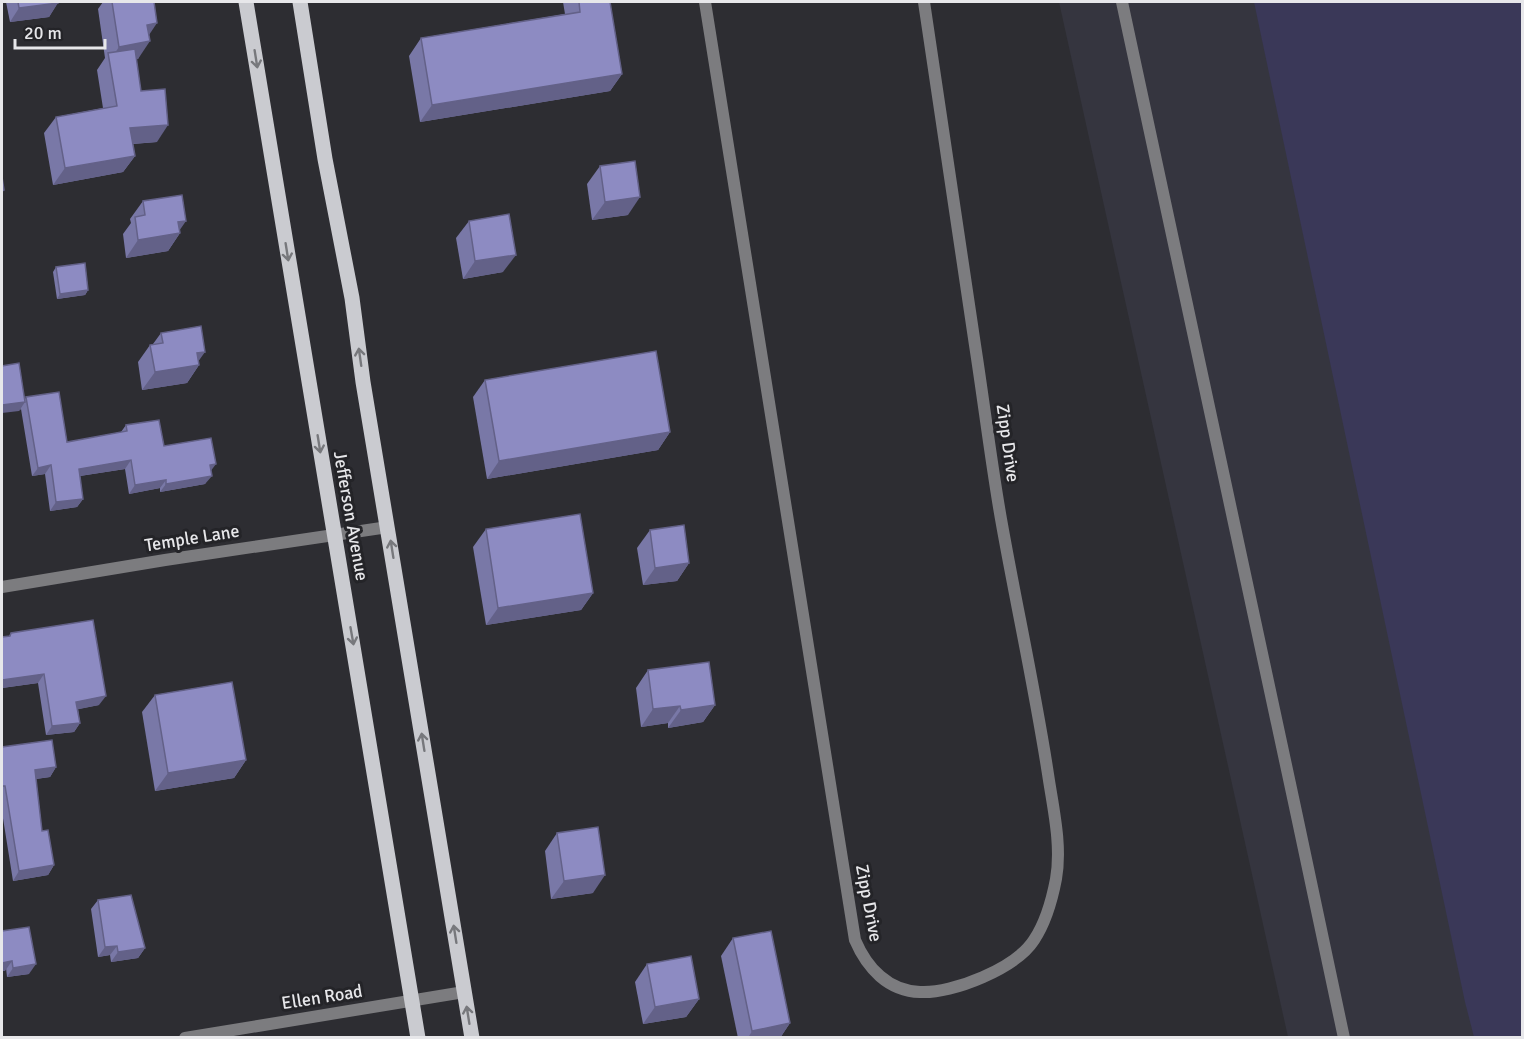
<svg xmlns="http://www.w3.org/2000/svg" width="1524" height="1039" font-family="Signika,sans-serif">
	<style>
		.built { fill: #35353f }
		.green { fill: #3a3858 }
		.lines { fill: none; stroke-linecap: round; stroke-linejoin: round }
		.lane { stroke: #7c7c7f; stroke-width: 12 }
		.street { stroke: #7c7c7f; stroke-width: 12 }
		.primary { stroke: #cacbd0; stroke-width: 15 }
		.wall { fill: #7978a7 }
		.shaded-wall { fill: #636188 }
		.building { fill: #8d8bc2; stroke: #636188; stroke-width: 1.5 }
		.oneway { stroke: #77787c }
		.labels { text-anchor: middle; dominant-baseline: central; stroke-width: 6; stroke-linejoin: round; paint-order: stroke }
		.street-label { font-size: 18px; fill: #e7e7ea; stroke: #242428 }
	</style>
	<rect width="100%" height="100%" fill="#2d2d32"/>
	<polygon class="built" points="1059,2 1522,2 1522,1037 1288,1037"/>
	<polygon class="green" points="1254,2 1522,2 1522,1037 1474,1037 1465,1002"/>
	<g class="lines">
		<path class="lane" d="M1122,2c71,345 150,690 222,1036"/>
		<g class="street">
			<path d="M705,2l150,938c12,28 33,51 65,52 33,2 96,-24 114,-52 12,-18 18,-40 22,-61 6,-34 -3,-71 -8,-105 -13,-85 -32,-170 -47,-255 -10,-57 -17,-116 -26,-174 -17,-115 -34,-229 -51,-343"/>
			<polyline points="2,587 165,560 388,527"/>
			<polyline points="185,1038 464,992"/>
		</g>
		<g class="primary">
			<polyline points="246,2 418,1038"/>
			<polyline points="300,2 325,159 352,298 363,382 472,1038"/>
		</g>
	</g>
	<g class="wall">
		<polygon points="6,2 58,2 49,17 10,22"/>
		<polygon points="103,2 154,2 149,35 138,59 136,59 141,91 157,142 133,144 135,156 123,172 53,185 44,133 56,117 103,108 97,70 105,58 98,9"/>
		<polygon points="563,2 610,2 622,74 610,91 420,122 409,56 421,38 565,14"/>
		<polygon points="600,166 628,215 592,220 587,184"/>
		<polygon points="143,201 180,233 168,251 126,258 123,234 131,223 130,219"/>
		<polygon points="469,221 503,272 463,279 456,238"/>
		<polygon points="56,267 88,290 85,295 57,299 53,272"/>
		<polygon points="161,333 199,361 199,365 187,383 142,390 138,362 150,345 153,344"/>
		<polygon points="485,380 670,432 658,450 487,479 473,397"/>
		<polygon points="26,397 67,442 121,432 126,425 211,471 205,484 160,492 160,488 129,494 125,469 80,476 83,499 77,507 50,511 45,474 32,476 21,409 19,411"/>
		<polygon points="486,529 593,593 581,610 486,625 473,547"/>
		<polygon points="650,530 689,563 677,581 643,585 637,548"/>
		<polygon points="11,633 99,705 78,709 80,723 74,732 46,735 38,683 2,688 2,637 9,636"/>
		<polygon points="648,670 715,705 703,722 668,728 668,723 641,727 636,688"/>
		<polygon points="155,695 246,760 234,778 155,791 142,712"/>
		<polygon points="2,747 56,767 50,777 36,779 42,831 54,865 48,875 13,881 2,812"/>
		<polygon points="557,833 593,893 551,899 545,851"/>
		<polygon points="98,900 145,948 138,958 111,962 110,955 98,957 91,909"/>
		<polygon points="2,931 29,974 7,977"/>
		<polygon points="733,938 790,1023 780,1038 738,1038 721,956"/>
		<polygon points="647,964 699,999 686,1017 643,1024 635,982"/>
	</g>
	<g class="shaded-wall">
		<polygon points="58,3 49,17 10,22 19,8"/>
		<polygon points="157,23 145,41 147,25"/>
		<polygon points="150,41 138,59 110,64 110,60 119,47"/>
		<polygon points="622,74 610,91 420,122 432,105"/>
		<polygon points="168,125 157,142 118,145 130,128"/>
		<polygon points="135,156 123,172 53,185 65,168"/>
		<polygon points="640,197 628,215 592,220 605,202"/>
		<polygon points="186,221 177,234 180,233 168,251 126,258 138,240 178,222"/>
		<polygon points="516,255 503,272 463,279 475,261"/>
		<polygon points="88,290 85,295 57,299 60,294"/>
		<polygon points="205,352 195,366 199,365 187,383 142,390 155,372 197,353"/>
		<polygon points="25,402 19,411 2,413 2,405"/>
		<polygon points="670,432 658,450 487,479 499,461"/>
		<polygon points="131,460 125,469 73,477 79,469"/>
		<polygon points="216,464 210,472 210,465"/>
		<polygon points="51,465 45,474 32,476 38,468"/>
		<polygon points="212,476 205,484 160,492 166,484"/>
		<polygon points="166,480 160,488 129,494 135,485"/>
		<polygon points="83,499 77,507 50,511 56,502"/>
		<polygon points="689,563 677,581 643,585 655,568"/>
		<polygon points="593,593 581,610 486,625 498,608"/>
		<polygon points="44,674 38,683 2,688 2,680"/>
		<polygon points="106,696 99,705 70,711 76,702"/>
		<polygon points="715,705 703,722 668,728 681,710"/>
		<polygon points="680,706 668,723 641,727 653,709"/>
		<polygon points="80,723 74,732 46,735 52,726"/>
		<polygon points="246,760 234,778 155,791 168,773"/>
		<polygon points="56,767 50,777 28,780 35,770"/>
		<polygon points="54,865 48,875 13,881 19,871"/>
		<polygon points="605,875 593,893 551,899 564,881"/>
		<polygon points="117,946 110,955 98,957 105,947"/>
		<polygon points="145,948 138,958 111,962 118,952"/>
		<polygon points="12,961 5,971 2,971 2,963"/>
		<polygon points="36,964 29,974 7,977 13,968"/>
		<polygon points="699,999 686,1017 643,1024 655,1007"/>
		<polygon points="790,1023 780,1038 748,1038 752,1031"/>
	</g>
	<g class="building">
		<polygon points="18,2 58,2 58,3 19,8"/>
		<polygon points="112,2 154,2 157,23 147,25 150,41 119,47"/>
		<polygon points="579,2 610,2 622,74 432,105 421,38 580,12"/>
		<polygon points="135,49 141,91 165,89 168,125 130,128 135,156 65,168 56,117 117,106 108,53"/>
		<polygon points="635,161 640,197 605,202 600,166"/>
		<polygon points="2,177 4,190 2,191"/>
		<polygon points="182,195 186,221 178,222 180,233 138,240 135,217 145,215 143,201"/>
		<polygon points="509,214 516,255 475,261 469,221"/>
		<polygon points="85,263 88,290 60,294 56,267"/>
		<polygon points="201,326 205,352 197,353 199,365 155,372 150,345 163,343 161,333"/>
		<polygon points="656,351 670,432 499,461 485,380"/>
		<polygon points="19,363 25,402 2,405 2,366"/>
		<polygon points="59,392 67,442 127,431 126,425 159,420 164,446 211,438 216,464 210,465 212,476 166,484 166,480 135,485 131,460 79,469 83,499 56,502 51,465 38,468 26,397"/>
		<polygon points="580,514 593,593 498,608 486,529"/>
		<polygon points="684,525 689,563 655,568 650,530"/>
		<polygon points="93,620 106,696 76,702 80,723 52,726 44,674 2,680 2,637 10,636 11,633"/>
		<polygon points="709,662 715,705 681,710 680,706 653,709 648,670"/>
		<polygon points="232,682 246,760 168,773 155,695"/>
		<polygon points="52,740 56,767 35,770 42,831 48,830 54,865 19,871 5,786 2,786 2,747"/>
		<polygon points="598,827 605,875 564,881 557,833"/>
		<polygon points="131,895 145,948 118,952 117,946 105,947 98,900"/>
		<polygon points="29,927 36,964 13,968 12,961 2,963 2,931"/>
		<polygon points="771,931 790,1023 752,1031 733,938"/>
		<polygon points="691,956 699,999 655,1007 647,964"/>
	</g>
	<defs><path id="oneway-shaft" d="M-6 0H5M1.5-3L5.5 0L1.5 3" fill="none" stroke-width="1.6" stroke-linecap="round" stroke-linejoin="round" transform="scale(1.5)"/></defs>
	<g class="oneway">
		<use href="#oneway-shaft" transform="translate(256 59) rotate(81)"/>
		<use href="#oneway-shaft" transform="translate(287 252) rotate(81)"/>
		<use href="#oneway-shaft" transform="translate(360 357) rotate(-98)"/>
		<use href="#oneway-shaft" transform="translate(319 444) rotate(81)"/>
		<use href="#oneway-shaft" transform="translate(392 549) rotate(-99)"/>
		<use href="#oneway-shaft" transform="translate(352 636) rotate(80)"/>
		<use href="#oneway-shaft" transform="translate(423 742) rotate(-99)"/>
		<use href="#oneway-shaft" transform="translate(455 934) rotate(-99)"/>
		<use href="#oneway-shaft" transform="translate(468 1015) rotate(-99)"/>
	</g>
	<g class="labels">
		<g class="street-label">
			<text transform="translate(1008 443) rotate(82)">Zipp Drive</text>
			<text transform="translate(351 516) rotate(80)">Jefferson Avenue</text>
			<text transform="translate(192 538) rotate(-9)">Temple Lane</text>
			<text transform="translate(869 903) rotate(79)">Zipp Drive</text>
			<text transform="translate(322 997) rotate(-9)">Ellen Road</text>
		</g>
	</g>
	<rect width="1524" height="1039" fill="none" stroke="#e7e7ea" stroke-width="6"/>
	<path d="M15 39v9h90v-9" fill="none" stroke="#e7e7ea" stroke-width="3"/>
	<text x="24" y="39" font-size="18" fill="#e7e7ea" stroke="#242428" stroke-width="4.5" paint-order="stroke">20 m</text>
</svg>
